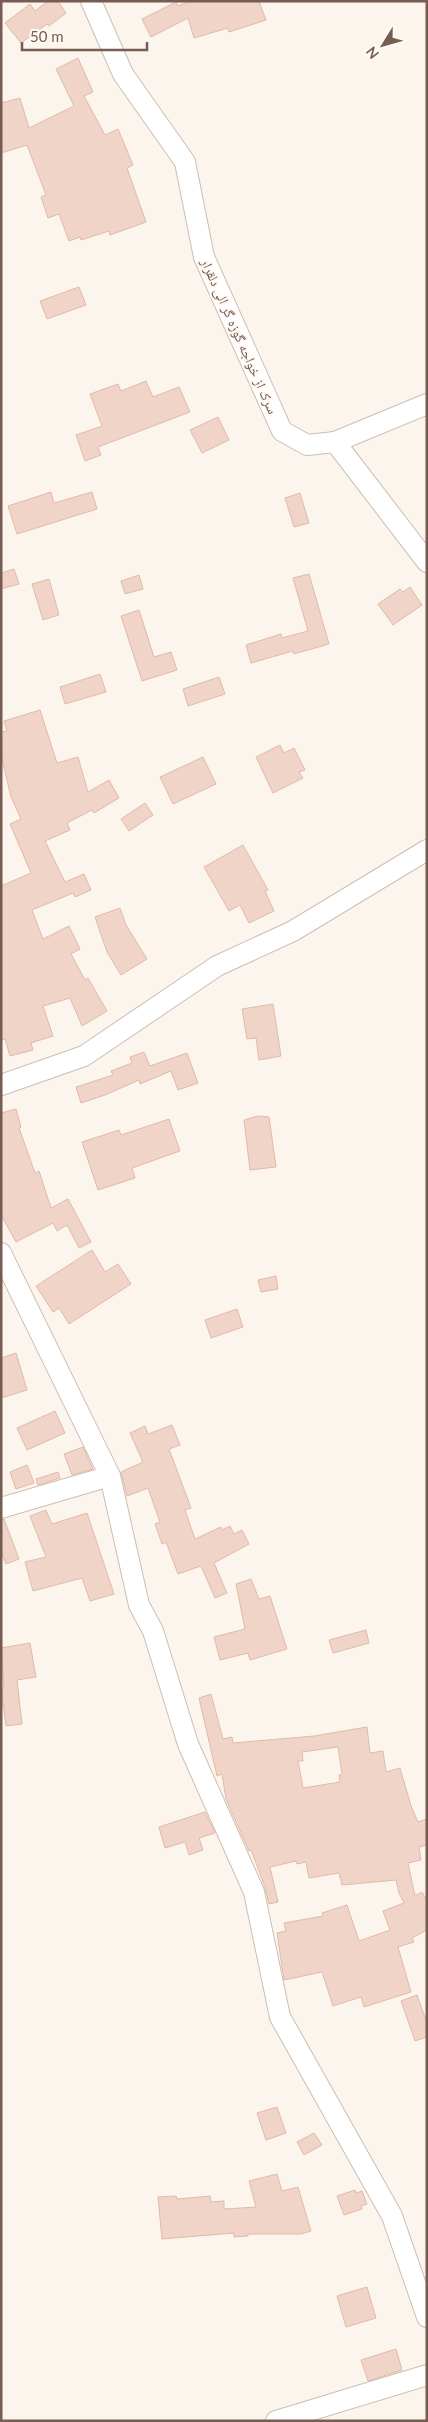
<svg xmlns="http://www.w3.org/2000/svg" width="428" height="2422" font-family="Lato,'Noto Naskh Arabic',sans-serif">
	<style>
		.building { fill: #efd4c7; stroke: #e1baa8; fill-rule: evenodd }
		.lines { fill: none; stroke-linecap: round; stroke-linejoin: round }
		.minor-casing { stroke: #cebdb3; stroke-width: 22 }
		.minor { stroke: #fff; stroke-width: 20 }
		.labels { text-anchor: middle; dominant-baseline: central; stroke-width: 4; stroke-linejoin: round; paint-order: stroke }
		.street-label { font-size: 14px; fill: #765c51; stroke: #fef9f4 }
	</style>
	<rect width="100%" height="100%" fill="#fcf5ed"/>
	<g class="building">
		<polygon points="48,1 58,1 66,13 49,26 47,24 21,43 5,23 30,4 35,11"/>
		<polygon points="190,1 259,1 266,20 229,32 228,28 194,38 188,18 151,37 142,19 176,2 178,6"/>
		<polygon points="78,58 93,92 84,96 105,135 118,129 133,165 127,168 146,222 110,235 109,231 81,240 80,237 69,241 59,214 48,218 41,197 46,195 27,145 1,153 1,103 20,98 29,128 74,106 56,69"/>
		<polygon points="79,287 86,305 47,319 40,301"/>
		<polygon points="146,381 153,397 179,387 190,412 98,447 101,455 85,461 76,435 102,426 90,394 118,384 121,391"/>
		<polygon points="218,417 229,440 202,453 190,430"/>
		<polygon points="51,492 54,503 92,492 97,509 17,534 8,506"/>
		<polygon points="300,493 309,523 294,527 285,498"/>
		<polygon points="14,569 19,584 1,589 1,573"/>
		<polygon points="309,574 329,644 294,654 293,651 251,663 246,645 281,634 282,638 308,631 293,578"/>
		<polygon points="139,575 143,589 125,594 121,581"/>
		<polygon points="49,579 59,615 43,620 32,584"/>
		<polygon points="410,587 422,605 393,625 378,604 400,589 403,592"/>
		<polygon points="139,610 154,657 171,652 177,670 142,681 121,616"/>
		<polygon points="100,674 106,692 65,704 60,687"/>
		<polygon points="219,677 225,694 188,706 183,689"/>
		<polygon points="40,710 57,763 78,757 88,792 109,780 119,798 94,813 92,810 67,823 70,830 45,841 65,882 84,874 91,890 75,897 73,893 32,910 43,939 69,926 80,949 71,954 85,980 88,978 107,1011 82,1026 70,998 43,1006 53,1036 31,1043 33,1050 10,1056 5,1039 1,1040 1,886 31,873 10,824 21,819 11,797 1,755 1,732 7,731 4,721"/>
		<polygon points="280,745 284,753 294,748 305,770 299,772 303,778 273,793 256,757"/>
		<polygon points="203,757 216,784 173,804 160,777"/>
		<polygon points="145,803 153,815 129,831 121,819"/>
		<polygon points="243,845 268,890 265,891 274,911 249,923 240,905 229,911 204,867"/>
		<polygon points="120,908 126,925 147,959 121,975 107,952 95,917"/>
		<polygon points="273,1004 281,1056 259,1060 256,1038 247,1039 242,1009"/>
		<polygon points="144,1052 150,1066 187,1053 198,1083 178,1090 171,1071 140,1084 139,1080 105,1095 81,1103 76,1087 113,1075 111,1071 132,1063 130,1057"/>
		<polygon points="16,1109 21,1127 19,1128 35,1173 39,1171 51,1208 68,1199 91,1242 79,1248 67,1225 57,1231 53,1223 16,1242 1,1215 1,1113"/>
		<polygon points="258,1116 269,1117 276,1167 250,1170 244,1120"/>
		<polygon points="169,1119 180,1151 132,1168 135,1178 98,1190 82,1142 119,1130 121,1135"/>
		<polygon points="92,1250 105,1272 118,1264 131,1284 69,1324 59,1308 53,1312 36,1286"/>
		<polygon points="276,1276 278,1289 261,1292 258,1280"/>
		<polygon points="237,1309 243,1327 211,1338 205,1320"/>
		<polygon points="16,1353 27,1390 1,1398 1,1358"/>
		<polygon points="55,1411 65,1433 27,1450 17,1428"/>
		<polygon points="172,1425 180,1445 169,1449 191,1508 185,1510 195,1539 221,1527 222,1530 230,1526 234,1534 242,1530 249,1544 214,1563 227,1593 215,1598 201,1566 178,1574 166,1542 162,1544 155,1524 160,1522 148,1488 127,1496 121,1472 143,1462 130,1433 145,1426 148,1434"/>
		<polygon points="83,1447 93,1469 72,1475 64,1454"/>
		<polygon points="27,1465 34,1483 16,1489 10,1472"/>
		<polygon points="58,1472 60,1478 38,1485 36,1479"/>
		<polygon points="46,1510 52,1524 87,1513 114,1594 90,1601 82,1578 33,1591 25,1562 46,1557 30,1516"/>
		<polygon points="4,1519 19,1559 6,1564 1,1552 1,1520"/>
		<polygon points="251,1579 259,1599 270,1596 287,1649 250,1660 248,1653 220,1660 214,1637 245,1629 236,1584"/>
		<polygon points="366,1630 369,1643 333,1653 329,1640"/>
		<polygon points="30,1643 36,1677 17,1680 22,1724 6,1726 1,1687 4,1687 1,1648"/>
		<path d="M211,1694l12,45 9,-2 1,6 81,-7 53,-9 3,26 13,-2 3,21 14,-4 11,38 7,16 9,-3v26l-8,2 2,13 -13,3 7,33 7,-4 5,9v29l-15,8 2,4 -16,5 13,45 -47,15 -3,-10 -28,9 -11,-34 -38,8 -7,-47 9,-2 -2,-8 39,-7 -1,-3 25,-8 12,36 31,-11 -7,-19 21,-8 -5,-10 -3,-13 -54,5 -3,-12 -30,5 -3,-16 -9,2 -1,-3 -26,6 8,35 -9,2 -4,-17 -14,-37 -2,1 -23,-52 -4,-25 -5,2 -18,-78zM338,1747l4,27 -3,1 1,7 -37,6 -5,-27h5l-1,-9z"/>
		<polygon points="205,1812 215,1833 199,1838 203,1850 189,1855 185,1842 165,1848 159,1827"/>
		<polygon points="417,1995 427,2023 427,2037 415,2041 401,2001"/>
		<polygon points="277,2107 286,2133 266,2140 257,2113"/>
		<polygon points="314,2133 322,2145 304,2155 297,2142"/>
		<polygon points="277,2174 282,2191 298,2187 311,2231 301,2234 248,2234 248,2236 234,2237 234,2233 162,2239 158,2197 176,2196 177,2199 210,2196 211,2202 224,2201 224,2209 256,2207 249,2181"/>
		<polygon points="355,2190 356,2193 362,2191 367,2204 361,2206 362,2209 344,2215 337,2196"/>
		<polygon points="367,2287 376,2318 346,2327 337,2296"/>
		<polygon points="396,2349 402,2370 368,2381 361,2360"/>
	</g>
	<g class="lines">
		<g class="minor-casing">
			<g id="minor">
				<polyline points="91,1 123,74 185,162 204,257 282,431 307,445 335,442 427,562"/>
				<polyline points="335,442 427,404"/>
				<polyline points="1,1085 84,1056 217,966 293,931 427,850"/>
				<polyline points="1,1253 110,1476 139,1605 153,1631 188,1744 254,1892 280,2017 392,2216 427,2317"/>
				<polyline points="1,1508 110,1476"/>
				<polyline points="276,2421 427,2375"/>
			</g>
		</g>
		<use href="#minor" class="minor"/>
	</g>
	<g class="labels">
		<g class="street-label">
			<text transform="translate(240 336) rotate(66)">سرک از خواجه گوزه گر الی دلقرار</text>
		</g>
	</g>
	<rect width="428" height="2422" fill="none" stroke="#765c51" stroke-width="5"/>
	<g transform="translate(383 45) rotate(233)" stroke="#fef9f4" stroke-width="4" paint-order="stroke">
	<path d="M0-4L9 19L0 12L-9 19Z" fill="#765c51"/>
	<text y="-8" font-size="14" font-weight="bold" text-anchor="middle" fill="#765c51">N</text>
	</g>
	<path d="M22 42v8h125v-8" fill="none" stroke="#765c51" stroke-width="2.5"/>
	<text x="30" y="42" font-size="15" fill="#765c51" stroke="#fef9f4" stroke-width="4" paint-order="stroke">50 m</text>
</svg>
